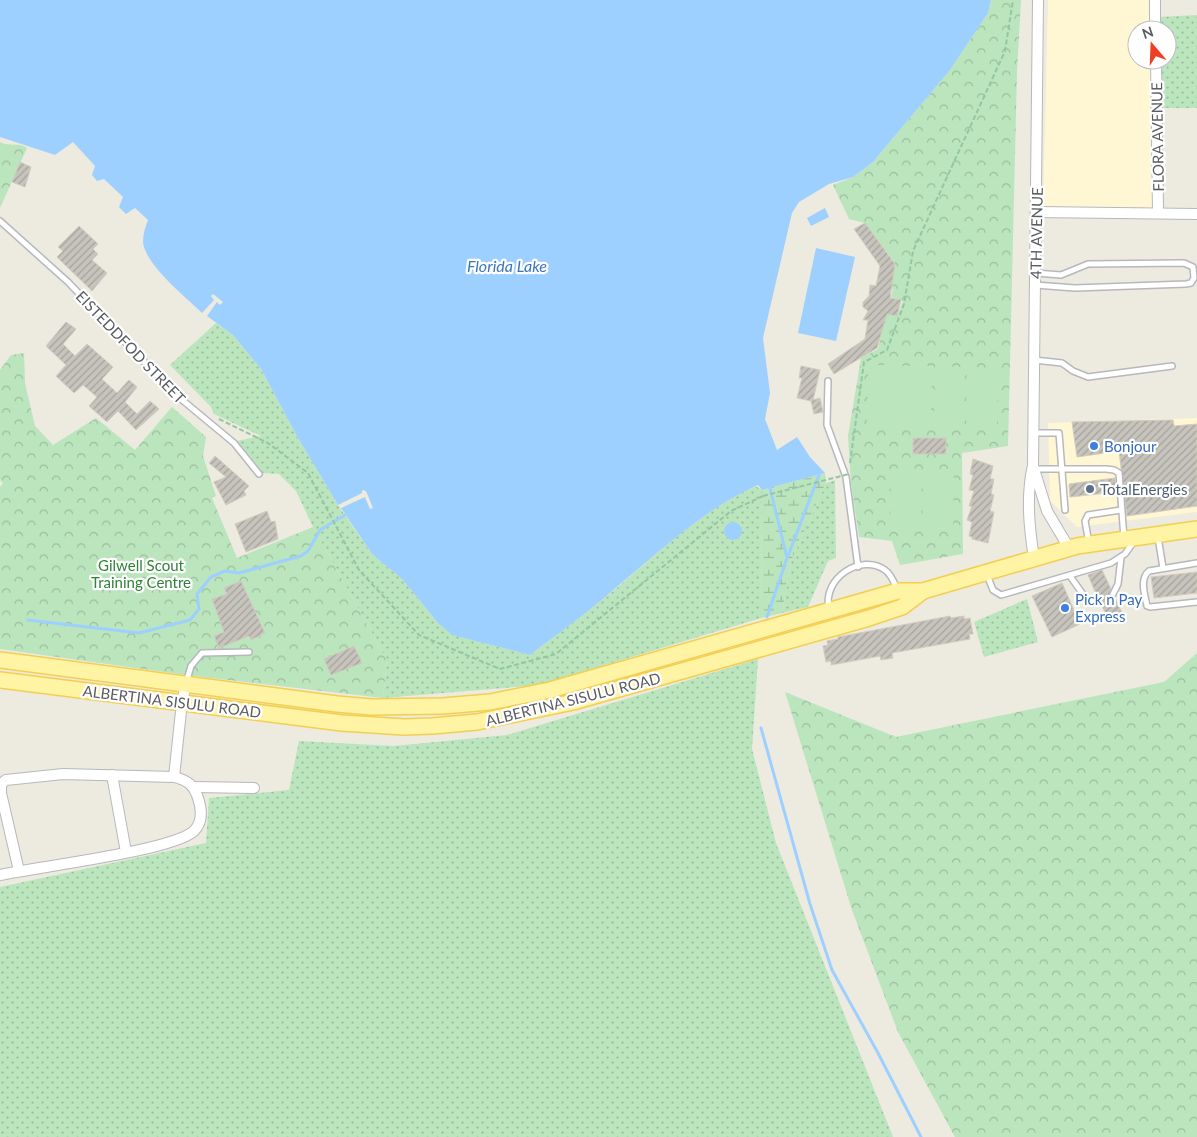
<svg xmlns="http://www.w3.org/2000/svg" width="1197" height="1137" font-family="Lato,sans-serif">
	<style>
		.commercial { fill: #fff6d3 }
		.grass { fill: url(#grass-dots) }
		.forest { fill: url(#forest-crowns) }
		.wetland { fill: url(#wetland-marsh) }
		.garden { fill: #bbe5bd }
		.water { fill: #9ed0ff }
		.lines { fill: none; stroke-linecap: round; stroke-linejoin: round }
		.stream { stroke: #9ed0ff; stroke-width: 3 }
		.building { fill: url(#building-hatch); stroke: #d1ccbe }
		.service-casing { stroke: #b6b8bd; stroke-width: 8 }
		.minor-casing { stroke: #b6b8bd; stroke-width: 12 }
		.primary-casing { stroke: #f4ce51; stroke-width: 18 }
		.path { stroke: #94c6a4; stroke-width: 2; stroke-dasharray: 5 2.5; stroke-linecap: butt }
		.service { stroke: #fff; stroke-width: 5 }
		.minor { stroke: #fff; stroke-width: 10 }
		.primary { stroke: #fff4a3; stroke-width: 15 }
		.path-bridge { stroke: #94c6a4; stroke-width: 2; stroke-dasharray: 5 2.5; stroke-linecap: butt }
		.shop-dot { fill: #3f7fe0; stroke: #fff; stroke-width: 2 }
		.service-dot { fill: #5c6f8a; stroke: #fff; stroke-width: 2 }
		.labels { text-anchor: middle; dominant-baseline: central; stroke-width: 4.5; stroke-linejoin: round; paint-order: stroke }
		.street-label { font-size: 15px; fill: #595c62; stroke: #fff }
		.shop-label { font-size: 15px; fill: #366cbe; stroke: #fff; text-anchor: start }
		.service-label { font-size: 15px; fill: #4e5e75; stroke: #fff; text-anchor: start }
		.park-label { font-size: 15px; fill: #318138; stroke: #fff }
		.water-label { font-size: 16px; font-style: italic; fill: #3c75bc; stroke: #fff }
	</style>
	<defs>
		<pattern id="grass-dots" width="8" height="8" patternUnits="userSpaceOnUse" patternTransform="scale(1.25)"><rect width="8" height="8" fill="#bbe5bd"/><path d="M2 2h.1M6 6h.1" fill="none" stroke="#9bbd9d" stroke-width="1.8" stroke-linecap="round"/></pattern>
		<pattern id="forest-crowns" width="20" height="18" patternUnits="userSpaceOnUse" patternTransform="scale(1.25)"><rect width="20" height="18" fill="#bbe5bd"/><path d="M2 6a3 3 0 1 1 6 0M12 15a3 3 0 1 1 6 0" fill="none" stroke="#9bbd9d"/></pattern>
		<pattern id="wetland-marsh" width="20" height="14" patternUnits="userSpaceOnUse" patternTransform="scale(1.25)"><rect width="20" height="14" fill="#bbe5bd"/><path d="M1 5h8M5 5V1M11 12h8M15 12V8" fill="none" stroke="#9bbd9d"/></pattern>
		<pattern id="building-hatch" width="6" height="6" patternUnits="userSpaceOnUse" patternTransform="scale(1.25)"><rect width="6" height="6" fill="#c7c4bd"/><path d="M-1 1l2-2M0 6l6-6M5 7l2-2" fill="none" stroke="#a5a29d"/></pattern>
	</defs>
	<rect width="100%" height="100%" fill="#edeae0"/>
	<g class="commercial">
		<polygon points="1048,0 1151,0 1151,30 1137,30 1137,60 1151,60 1154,209 1043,207"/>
		<polygon points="1197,418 1197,512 1077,527 1050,501 1048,423"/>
	</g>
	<g class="grass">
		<polygon points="1197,15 1197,108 1160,108 1159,60 1167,60 1167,30 1158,30 1158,17"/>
		<path d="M216,323l17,12 28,34 37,69 40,67 34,49 31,26 35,43 15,12 77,20c30,-23 59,-44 88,-68 42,-36 87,-79 138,-101l6,4 -1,128 -222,67 -156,13 4,-38 -74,-133 -17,-36 -17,-17 -16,-1 -26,-32 24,-5 -47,-22 -3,-7 -41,-42z"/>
		<polygon points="835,480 836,558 828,561 808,607 782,613 791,561 826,483"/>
		<polygon points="1027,599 1038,642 984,657 974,622"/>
		<polygon points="758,659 752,749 776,843 893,1137 0,1137 0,887 206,843 209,798 289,790 299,741 394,746 507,735"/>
	</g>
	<g class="forest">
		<polygon points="991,0 1021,0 1017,72 1008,446 962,453 963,554 900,565 892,541 859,537 851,483 848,436 861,358 878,349 886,314 897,316 903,301 891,297 893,289 890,288 895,263 865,223 849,219 833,185 853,177 873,162 950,70 988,13"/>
		<path d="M0,142c8,5 20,0 27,6l-27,60z"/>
		<polygon points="24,353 25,383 35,426 53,445 96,418 135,450 172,407 206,437 203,456 216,496 212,498 237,558 313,527 387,660 383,698 193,676 0,649 0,487 3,483 0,480 0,370 11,355"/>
		<polygon points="1197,653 1197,1137 955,1137 898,1032 852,910 785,692 896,737 1164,682"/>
	</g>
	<polygon class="wetland" points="825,473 826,483 791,561 782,613 761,618 762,490"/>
	<g class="garden">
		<polygon points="868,365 899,365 898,428 867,427"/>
		<polygon points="902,366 932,366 931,429 901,428"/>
		<polygon points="935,366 965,367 964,429 934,429"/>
		<polygon points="967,367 998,368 997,430 966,429"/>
		<polygon points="891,468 922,469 921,531 890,531"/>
		<polygon points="924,469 954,469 953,531 922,531"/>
	</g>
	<g class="water">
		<path d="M0,0h991l-3,13 -38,57 -77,92 -20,15 -24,7 -30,18 -7,11 -29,125 7,55 -5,26 12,31 20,-13 13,20 15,16 -63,17 -4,-5c-55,24 -101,69 -147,107 -26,23 -54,42 -81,63l-78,-20 -14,-12 -35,-43 -31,-26 -31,-46 24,-11 5,12 3,-1 -7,-17 -4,-1v3l-24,12 -40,-67 -37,-69 -28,-34 -26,-19 10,-14 3,3 3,-3 -10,-8 -2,2 3,4 -12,13c-16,-16 -57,-48 -59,-71 0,-7 2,-15 5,-22l-13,-12 -9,6 -7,-7 4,-10 -19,-18 -7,2 -5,-6 3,-9 -22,-24 -18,13 -55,-18z"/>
		<polygon points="825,208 829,217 811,226 807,218"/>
		<polygon points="816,248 855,257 836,341 798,333"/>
		<circle cx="733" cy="531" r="9"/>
	</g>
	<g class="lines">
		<g class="stream">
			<polyline points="788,556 819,475"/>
			<polyline points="767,617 787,558 770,488"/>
			<polyline points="28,620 139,633 190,620 199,609 197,594 211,577 225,571 239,573 301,556 308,551 320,530 345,515"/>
			<polyline points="761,728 810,904 832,970 878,1053 921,1137"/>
		</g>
	</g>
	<g class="building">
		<polygon points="20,162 31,167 25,187 12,182"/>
		<polygon points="865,223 895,264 890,298 901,300 897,316 887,314 877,348 834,374 828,364 865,339 868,320 863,320 868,311 863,307 863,302 869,296 870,285 876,286 880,266 854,229"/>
		<polygon points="79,226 98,244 93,249 98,254 92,260 107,273 92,291 57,257 63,251 58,247"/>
		<polygon points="66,322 76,329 63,344 75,356 87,344 113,367 102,379 117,393 129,380 137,387 125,402 137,414 150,401 159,409 136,430 118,411 107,422 89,406 97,397 83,385 74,393 56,376 66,365 46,346"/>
		<polygon points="801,366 820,370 813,400 820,398 823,412 814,414 811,401 797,398 802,378 799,378"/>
		<polygon points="1173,420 1174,426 1197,424 1197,506 1127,516 1119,451 1077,457 1072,422"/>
		<rect x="913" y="438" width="33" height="16"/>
		<polygon points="215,456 249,486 244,491 246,495 226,505 214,482 226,477 209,463"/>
		<polygon points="973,459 993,466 990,479 994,479 991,494 994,495 990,511 994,512 988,543 972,539 972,537 969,536 972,522 967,520 972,506 969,506 974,491 969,490 973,475 970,474"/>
		<polygon points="1115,478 1116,492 1070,497 1069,484"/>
		<polygon points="267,511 271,522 275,521 278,539 246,552 235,524"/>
		<polygon points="1102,570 1111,589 1109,596 1115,598 1123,615 1109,621 1101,604 1103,598 1097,596 1088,575"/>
		<polygon points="1197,572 1197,593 1154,598 1151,577"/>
		<polygon points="241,581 265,633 251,640 249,636 219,648 214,636 224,632 212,599 227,594 224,588"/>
		<polygon points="1062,583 1080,624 1052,637 1032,596"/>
		<polygon points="950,616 951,618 964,616 964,619 970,618 973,634 969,634 970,639 892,653 893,658 881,660 880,656 831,665 831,661 826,662 823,646 828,645 827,641 838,639 838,637"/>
		<polygon points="354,646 362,663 331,675 324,659"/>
	</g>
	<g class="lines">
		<g class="service-casing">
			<g id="service">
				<polyline points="0,221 68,282 175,394 234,443 259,474"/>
				<polyline points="1035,285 1075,288 1186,284 1191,283 1194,278 1193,267 1184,263 1088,264 1061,275 1035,273"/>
				<polyline points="1034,360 1062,363 1073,371 1088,377 1172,366"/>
				<polyline points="828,381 827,425 846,477 858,567"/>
				<polyline points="1033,433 1059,433 1065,510"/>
				<polyline points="1034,469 1106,469 1114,470 1119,473 1124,538"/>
				<polyline points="1158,537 1163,568"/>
				<polyline points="1089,543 1085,521 1088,515 1121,510"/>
				<path d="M1197,563l-48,8c-10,8 -4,24 -2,35l3,1 47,-5"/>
				<polyline points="987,575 993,590 1001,595 1111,563 1125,554 1135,540"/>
				<polyline points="1070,576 1087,600 1099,600"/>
				<polyline points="1113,594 1118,584 1121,558"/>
				<path d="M829,609c-7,-31 32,-56 56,-39 6,4 9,12 12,19"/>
				<polyline points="186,683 191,666 202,653 249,652"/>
			</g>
		</g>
		<g class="minor-casing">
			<g id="minor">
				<polyline points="1155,0 1155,30"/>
				<polyline points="1156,60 1158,213"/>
				<polyline points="1036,212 1197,214"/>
				<polyline points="1033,466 1047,511 1069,548"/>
				<path d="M1034,558c-5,-31 -8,-62 -1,-93l5,-465"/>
				<polyline points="112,775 126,852"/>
				<polyline points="174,777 182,702 186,684"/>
				<polyline points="193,787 254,788"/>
				<path d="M0,875c36,-8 172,-24 194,-44 9,-9 8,-21 4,-33 -4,-13 -11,-18 -24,-21l-111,-3 -57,6 -5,4v9l18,78"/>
			</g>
		</g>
		<g class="primary-casing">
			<g id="primary">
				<polyline points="0,660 337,704 371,707 443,706 490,702 550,690 898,591 923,591 1077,546 1197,529"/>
				<polyline points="0,680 342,723 404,727 432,726 477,722 573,702 869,618 902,607 923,591"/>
			</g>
		</g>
		<g class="path">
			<polyline points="219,419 268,443 308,473 359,570 419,635 500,669 556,654 731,511 763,496"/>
			<polyline points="850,463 864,362 887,350 904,304 913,251 1005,51 1013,0"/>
		</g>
		<use href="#service" class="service"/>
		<use href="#minor" class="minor"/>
		<use href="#primary" class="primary"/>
		<polyline class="path-bridge" points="763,496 849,474"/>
	</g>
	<g class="shop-dot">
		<circle cx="1094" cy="446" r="5"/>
		<circle cx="1065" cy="608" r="5"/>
	</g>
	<circle class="service-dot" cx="1090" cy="489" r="5"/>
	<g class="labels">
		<g class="street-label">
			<text transform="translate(1157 137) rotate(-91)">FLORA AVENUE</text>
			<text transform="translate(1036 233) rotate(-89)">4TH AVENUE</text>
			<text transform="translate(131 347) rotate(46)">EISTEDDFOD STREET</text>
			<text transform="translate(573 699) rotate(-14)">ALBERTINA SISULU ROAD</text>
			<text transform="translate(172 701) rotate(7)">ALBERTINA SISULU ROAD</text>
		</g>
		<g class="shop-label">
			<text x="1104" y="446">Bonjour</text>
			<text x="1075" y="599">Pick n Pay<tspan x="1075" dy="17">Express</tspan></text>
		</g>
		<g class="service-label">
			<text x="1100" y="489">TotalEnergies</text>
		</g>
		<g class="park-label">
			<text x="141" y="565">Gilwell Scout<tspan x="141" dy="17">Training Centre</tspan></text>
		</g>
		<g class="water-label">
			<text x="507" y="265">Florida Lake</text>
		</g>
	</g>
	<g transform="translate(1152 45) rotate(341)"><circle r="24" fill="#ffffff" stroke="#bdbec0"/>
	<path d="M0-4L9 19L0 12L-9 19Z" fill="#ed3e26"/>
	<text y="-8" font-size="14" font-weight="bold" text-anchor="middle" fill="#595c62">N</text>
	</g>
</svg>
